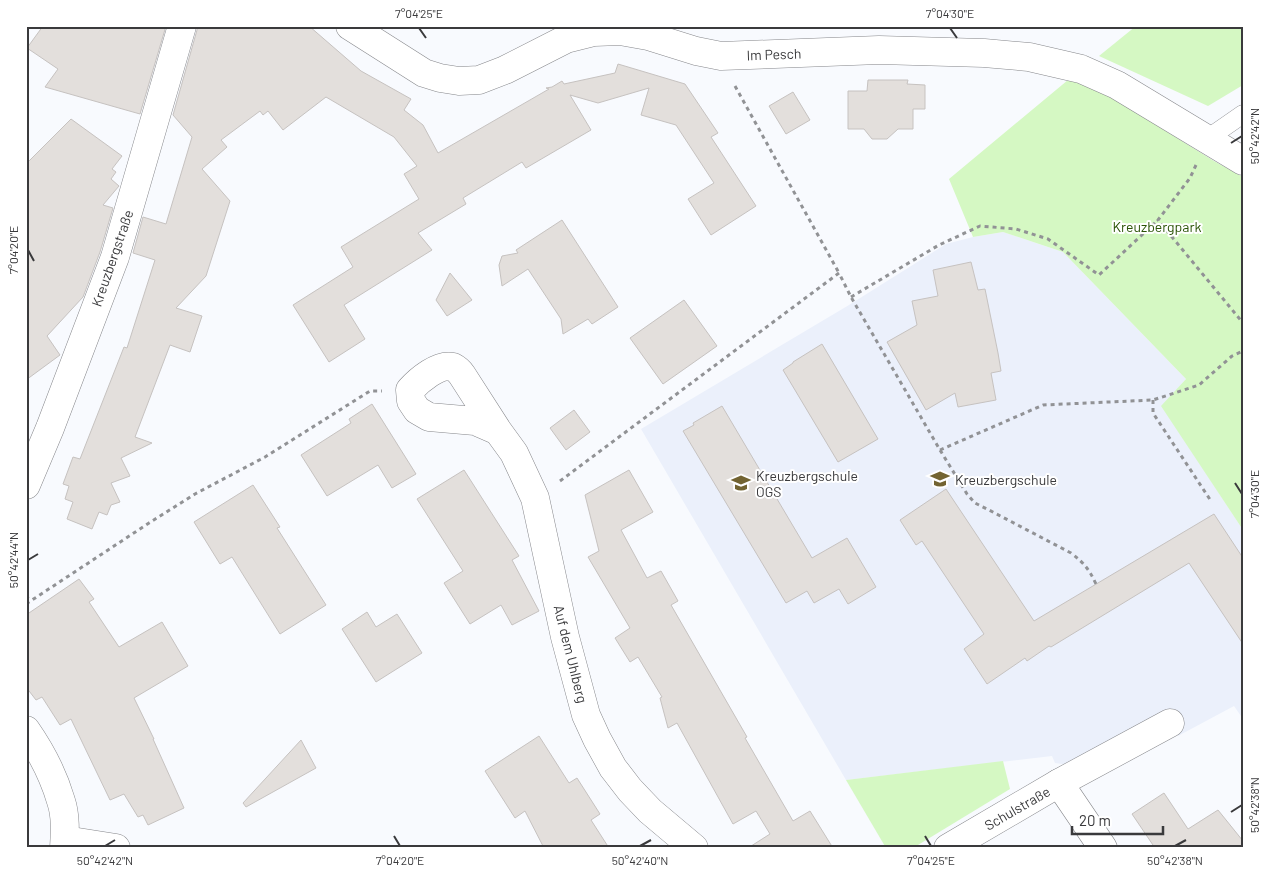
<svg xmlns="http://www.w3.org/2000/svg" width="1269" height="874" font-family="Barlow,sans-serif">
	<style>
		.built { fill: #ebf0fb }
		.green { fill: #d5f8c3 }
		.building { fill: #e3dfdc; stroke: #c6c2c0 }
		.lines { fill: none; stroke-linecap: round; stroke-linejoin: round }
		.lane-casing { stroke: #86878b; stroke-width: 19 }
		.street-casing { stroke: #86878b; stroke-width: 29 }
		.secondary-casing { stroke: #86878b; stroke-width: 29 }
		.path { stroke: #919295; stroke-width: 3; stroke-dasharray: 4 4; stroke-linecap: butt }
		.lane { stroke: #fff; stroke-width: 18 }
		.street { stroke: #fff; stroke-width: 28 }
		.secondary { stroke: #fff; stroke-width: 28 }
		.ticks { fill: none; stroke: #3a3a3c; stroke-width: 2 }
		.labels { text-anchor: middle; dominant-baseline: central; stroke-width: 4; stroke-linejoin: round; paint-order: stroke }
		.street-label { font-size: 14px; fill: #3a3a3c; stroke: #fff }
		.park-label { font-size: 14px; fill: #2a5306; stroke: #fff }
		.poi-label { font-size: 14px; fill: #3a3a3c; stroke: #fff; text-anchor: start }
		.neatline { fill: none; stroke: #3a3a3c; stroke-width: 2 }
		.ticks-label { font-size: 12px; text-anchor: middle; fill: #3a3a3c }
	</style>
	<rect width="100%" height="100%" fill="#f8fafe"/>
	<polygon class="built" points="1003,232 1063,252 1186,379 1162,406 1243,530 1243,719 1234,706 1178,736 1166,715 1068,764 1062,764 1055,763 1052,756 846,780 641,429 849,305 946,244 973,237"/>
	<g class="green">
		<polygon points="1136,26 1243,26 1243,85 1208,106 1099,56"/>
		<polygon points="1068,80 1098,89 1214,161 1243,177 1243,530 1161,406 1186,379 1063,252 1003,232 973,237 949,179"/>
		<polygon points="1003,761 1010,789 913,848 886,848 846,780"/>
	</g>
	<g class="building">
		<polygon points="43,26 166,26 140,114 45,87 58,69 27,48"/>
		<polygon points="197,26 309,26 361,71 411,99 404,110 423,125 438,153 549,89 546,88 552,87 562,81 564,84 615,73 618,64 685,84 718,133 711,137 756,206 711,235 688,199 714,183 676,125 641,115 649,88 598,103 570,95 591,130 526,168 522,162 463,198 466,204 418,233 432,250 344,305 365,339 329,362 293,305 353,267 341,247 419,199 404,174 417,166 394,137 326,97 283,130 268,111 263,115 260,111 221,140 227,147 202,169 230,201 206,276 176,308 202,316 190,352 170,345 135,437 152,443 121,458 130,476 111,483 120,502 111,505 107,515 99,512 92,529 67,519 73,502 65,499 69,486 63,484 73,457 80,459 124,347 127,348 155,260 133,253 143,217 166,224 192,137 173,115 197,30"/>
		<polygon points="868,80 908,80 907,84 925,85 925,109 913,109 913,129 898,129 887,139 872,139 864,129 848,129 848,91 867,91"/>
		<polygon points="793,92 810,120 786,134 769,106"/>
		<polygon points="71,119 122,156 112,169 116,172 111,179 119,186 103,205 113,208 100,252 83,297 47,336 60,355 26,380 26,164"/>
		<polygon points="562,220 618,307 592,324 588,319 563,334 561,319 528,269 502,286 499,265 502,256 518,253 516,250"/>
		<polygon points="971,262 978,290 985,289 998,353 1001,371 991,373 996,400 958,407 955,393 926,410 887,342 917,325 912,301 938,296 933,270"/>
		<polygon points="450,273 472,300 447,316 436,300"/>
		<polygon points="684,300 717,346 663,384 630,338"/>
		<polygon points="822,344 878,439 838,462 783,370 793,363 793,362"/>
		<polygon points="372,404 416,474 392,488 378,465 327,496 301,455 351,423 349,419"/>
		<polygon points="722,406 812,558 847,538 876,587 848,604 839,589 814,603 807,591 786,603 683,431 694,425 693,423"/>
		<polygon points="574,410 590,432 566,450 550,428"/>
		<polygon points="464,470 519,556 512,560 539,611 512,625 501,605 470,624 444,583 463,571 417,499"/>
		<polygon points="629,470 653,512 621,530 647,578 661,571 678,601 671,605 747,737 745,738 793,821 810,811 833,848 748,848 770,834 756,811 733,824 677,723 668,728 660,698 662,697 638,657 630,662 615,638 630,628 588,557 599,551 585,495"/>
		<polygon points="253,485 280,527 277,528 326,605 280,634 232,557 220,564 194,522"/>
		<polygon points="946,489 1034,621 1214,514 1243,558 1243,644 1189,563 1051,647 1049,646 1027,661 1025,658 987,684 964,649 984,634 922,541 916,545 900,520"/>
		<polygon points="79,579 94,599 89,602 119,647 162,622 188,666 134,698 154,739 153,739 184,808 148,825 143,815 138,817 124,794 110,800 71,719 60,725 42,697 36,700 26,687 26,615"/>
		<polygon points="367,612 376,627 397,614 422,653 376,682 342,629"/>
		<polygon points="539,736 569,783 577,778 600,814 591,820 609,848 544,848 525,811 515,818 485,771"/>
		<polygon points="301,740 316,768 246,807 243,803"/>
		<polygon points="1164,793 1188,829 1218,810 1243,841 1243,848 1155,848 1132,814"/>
	</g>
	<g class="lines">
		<g class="lane-casing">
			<polyline id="lane" points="1207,139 1243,114"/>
		</g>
		<g class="street-casing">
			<g id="street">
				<polyline points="350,26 424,73 440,78 459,81 479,80 505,70 566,39 594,32 620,31 648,36 696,51 721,56 879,50 984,53 1029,57 1081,69 1117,85 1243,161"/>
				<path d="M498,431l-23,-10 -46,-4 -12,-7 -6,-9 -1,-11c9,-10 29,-27 43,-23 4,2 7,5 9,8l36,56 16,22 21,45 30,139 21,78 11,24 16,29 17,22 20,21 44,37"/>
				<polyline points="26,485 50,428 115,257 182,26"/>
				<polyline points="1059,783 1170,723"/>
				<polyline points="65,840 116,848"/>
				<polyline points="948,848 1059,783 1103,848"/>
			</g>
		</g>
		<g class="secondary-casing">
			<path id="secondary" d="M26,730c14,20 28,47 35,71 5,15 4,31 3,47"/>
		</g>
		<g class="path">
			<polyline points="735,86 839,273"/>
			<polyline points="1196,165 1190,178 1158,220 1243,323"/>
			<polyline points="851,297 939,245 980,226 1016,229 1048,239 1099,275 1158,220"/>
			<polyline points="1153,400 1153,413 1211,501"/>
			<polyline points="940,450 1043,405 1153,400 1199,385 1232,356 1243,351"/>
			<path d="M560,481l279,-208 12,24 89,153 27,44 8,9 14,7 82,43c13,10 18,16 25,31"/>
			<polyline points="26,595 30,601"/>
			<polyline points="26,604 149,523 195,494 265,457 370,391 382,391"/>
		</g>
		<use href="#lane" class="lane"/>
		<use href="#street" class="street"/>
		<use href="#secondary" class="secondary"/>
	</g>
	<path class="ticks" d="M419,28l7,10M950,28l7,10M1231,143l11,-7M28,250l6,11M1235,483l7,11M28,560l10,-6M1231,812l11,-7M394,836l6,10M925,836l6,10M105,846l10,-6M640,846l11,-6M1175,846l11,-6"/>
	<defs>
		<g id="school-bare" transform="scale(1.5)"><path d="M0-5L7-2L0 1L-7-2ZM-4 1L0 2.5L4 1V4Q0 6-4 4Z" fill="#726331" stroke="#fff" stroke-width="2.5" paint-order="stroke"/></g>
	</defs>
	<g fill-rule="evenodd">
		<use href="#school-bare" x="940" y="479"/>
		<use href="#school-bare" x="741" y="483"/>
	</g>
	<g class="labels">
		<g class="street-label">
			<text transform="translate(774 54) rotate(-2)">Im Pesch</text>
			<text transform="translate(112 258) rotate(-71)">Kreuzbergstraße</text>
			<text transform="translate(571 654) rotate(76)">Auf dem Uhlberg</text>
			<text transform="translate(1017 808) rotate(-30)">Schulstraße</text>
		</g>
		<g class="park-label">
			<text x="1157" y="226">Kreuzbergpark</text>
		</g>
		<g class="poi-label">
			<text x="756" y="475">Kreuzbergschule<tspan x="756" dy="16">OGS</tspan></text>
			<text x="955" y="479">Kreuzbergschule</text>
		</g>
	</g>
	<rect width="1269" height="874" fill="none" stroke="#ffffff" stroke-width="55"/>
	<path d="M1072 826v8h91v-8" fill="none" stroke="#3a3a3c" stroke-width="2.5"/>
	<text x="1079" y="826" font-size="15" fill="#3a3a3c" stroke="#ffffff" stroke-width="4" paint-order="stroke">20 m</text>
	<rect x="28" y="28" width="1214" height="818" class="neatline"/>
	<g class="ticks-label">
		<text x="419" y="18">7°04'25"E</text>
		<text x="950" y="18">7°04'30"E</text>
		<text transform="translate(1255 136) rotate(-90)" y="4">50°42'42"N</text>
		<text transform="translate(14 250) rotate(-90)" y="4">7°04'20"E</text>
		<text transform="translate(1255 494) rotate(-90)" y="4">7°04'30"E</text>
		<text transform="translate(14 560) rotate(-90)" y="4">50°42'44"N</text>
		<text transform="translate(1255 805) rotate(-90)" y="4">50°42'38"N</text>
		<text x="105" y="865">50°42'42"N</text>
		<text x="400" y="865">7°04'20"E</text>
		<text x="640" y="865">50°42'40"N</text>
		<text x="931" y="865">7°04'25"E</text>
		<text x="1175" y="865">50°42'38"N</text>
	</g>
</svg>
